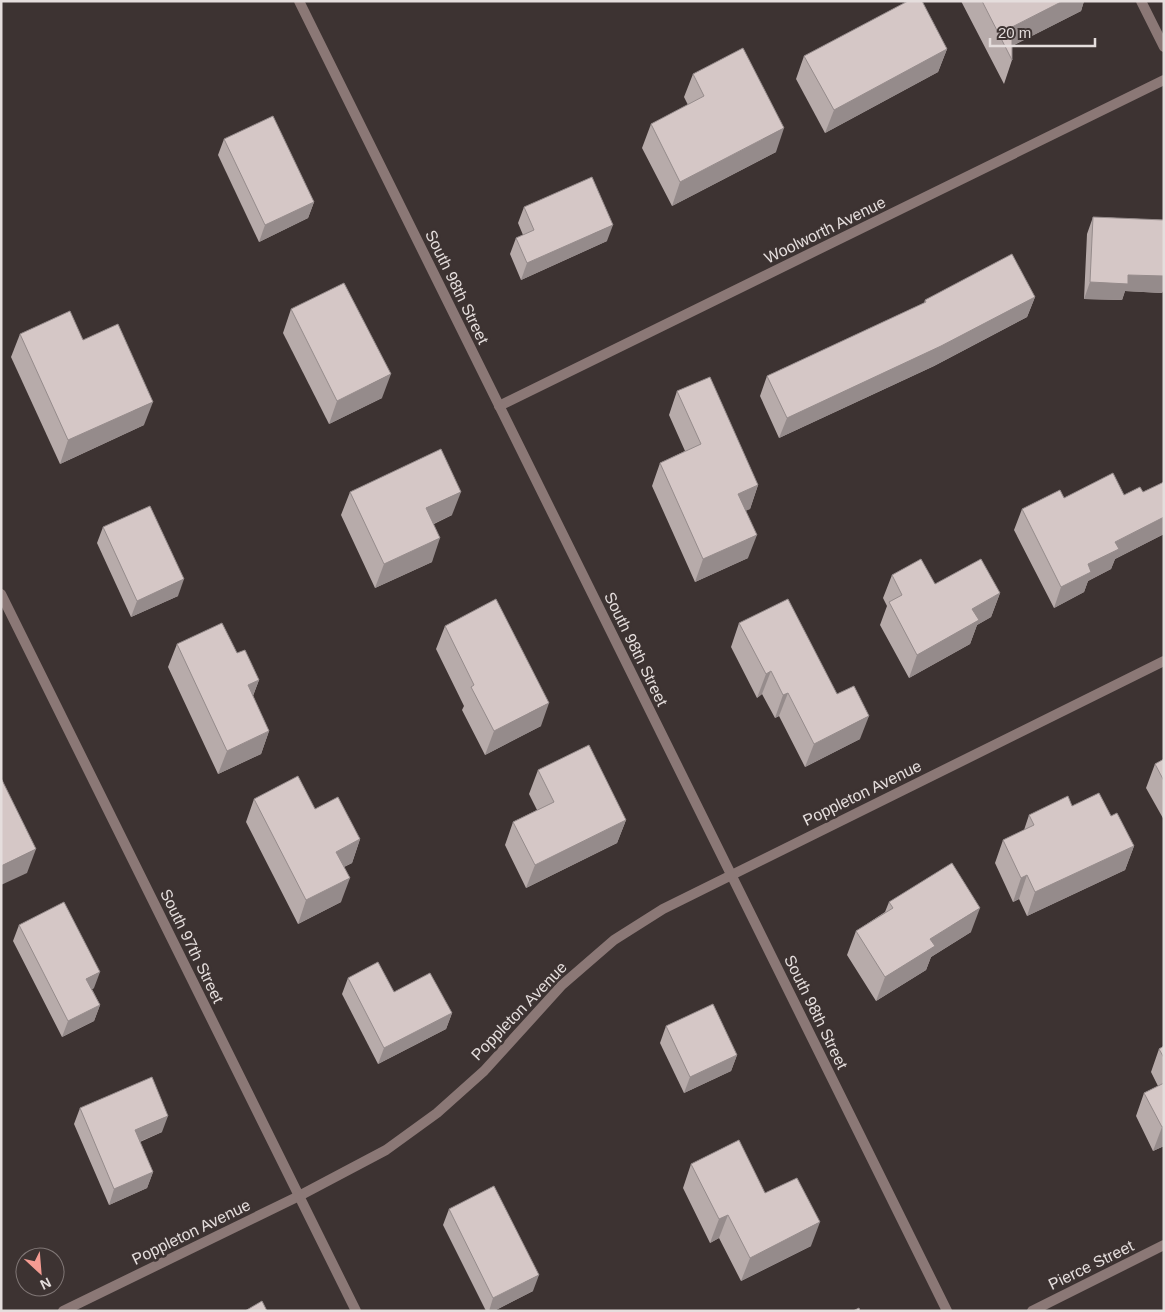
<svg xmlns="http://www.w3.org/2000/svg" width="1165" height="1312" font-family="Arial,sans-serif">
	<style>
		.lines { fill: none; stroke-linecap: round; stroke-linejoin: round }
		.street { stroke: #8b7876; stroke-width: 10 }
		.wall { fill: #b7abaa }
		.shaded-wall { fill: #958b8b }
		.building { fill: #d5c7c6; stroke: #958b8b }
		.labels { text-anchor: middle; dominant-baseline: central; stroke-width: 5; stroke-linejoin: round; paint-order: stroke }
		.street-label { font-size: 16px; fill: #e5dedd; stroke: #3d3332 }
	</style>
	<rect width="100%" height="100%" fill="#3d3332"/>
	<g class="lines">
		<g class="street">
			<polyline points="299,1 947,1311"/>
			<polyline points="1141,1 1164,47"/>
			<polyline points="499,406 1164,80"/>
			<polyline points="1,594 356,1311"/>
			<polyline points="63,1311 299,1196 386,1150 437,1113 484,1071 562,985 614,940 663,909 1164,661"/>
			<polyline points="1032,1311 1164,1245"/>
		</g>
	</g>
	<g class="wall">
		<polygon points="961,1 1084,1 1081,11 1012,46 1012,60 1004,84"/>
		<polygon points="947,49 938,72 825,133 796,79 804,56"/>
		<polygon points="693,74 776,152 672,206 642,148 651,124 688,105 684,97"/>
		<polygon points="224,139 314,202 308,218 259,242 218,155"/>
		<polygon points="524,207 607,241 521,280 510,254 516,238 523,235 518,223"/>
		<polygon points="1093,217 1164,220 1164,288 1162,293 1125,291 1122,300 1084,299 1087,234"/>
		<polygon points="1035,297 1027,317 934,366 779,438 760,396 767,376 924,303 925,300"/>
		<polygon points="291,309 382,398 329,424 283,333"/>
		<polygon points="20,334 83,340 144,425 60,464 11,357"/>
		<polygon points="677,391 758,485 750,509 746,510 748,558 695,582 652,486 660,463 685,451 669,415"/>
		<polygon points="1164,482 1164,534 1115,559 1111,569 1088,581 1084,592 1054,608 1014,530 1022,509 1064,498 1124,495 1143,492"/>
		<polygon points="350,492 452,515 434,524 432,562 375,588 341,515"/>
		<polygon points="103,527 178,596 131,617 97,543"/>
		<polygon points="892,575 935,584 1000,593 991,617 977,625 970,644 909,678 880,625 887,606 883,598"/>
		<polygon points="739,623 860,739 805,767 779,716 775,718 762,694 757,698 731,647"/>
		<polygon points="445,626 541,726 485,755 462,710 464,706 436,649"/>
		<polygon points="177,644 237,653 259,680 253,696 269,731 261,754 218,774 168,667"/>
		<polygon points="1164,759 1164,820 1146,788 1155,764"/>
		<polygon points="538,770 626,820 617,843 526,888 505,845 513,822 537,810 529,794"/>
		<polygon points="254,799 315,809 360,839 352,863 344,867 341,902 298,924 246,822"/>
		<polygon points="1072,806 1111,816 1134,846 1125,870 1027,916 1019,899 1013,902 995,863 1003,840 1024,830 1029,815"/>
		<polygon points="889,902 971,932 931,957 926,970 876,1001 847,955 856,931 885,912"/>
		<polygon points="19,925 94,988 92,989 100,1005 94,1021 62,1037 13,941"/>
		<polygon points="348,978 394,992 452,1013 446,1029 378,1064 342,994"/>
		<polygon points="666,1026 737,1055 731,1071 684,1093 660,1043"/>
		<polygon points="1164,1046 1164,1146 1153,1151 1136,1116 1144,1093 1158,1086 1151,1072 1159,1049"/>
		<polygon points="80,1108 162,1132 140,1142 153,1172 147,1188 109,1205 74,1124"/>
		<polygon points="691,1164 765,1193 811,1246 741,1281 719,1238 710,1243 683,1188"/>
		<polygon points="449,1209 533,1291 494,1311 486,1311 443,1225"/>
	</g>
	<g class="shaded-wall">
		<polygon points="1063,1 1084,1 1081,11 1006,49 1012,27"/>
		<polygon points="947,49 938,72 825,133 834,110"/>
		<polygon points="784,128 776,152 672,206 680,182"/>
		<polygon points="314,202 308,218 259,242 265,225"/>
		<polygon points="613,225 607,241 521,280 527,263"/>
		<polygon points="1128,275 1164,276 1164,288 1162,293 1125,291 1122,300 1084,299 1090,282"/>
		<polygon points="1035,297 1027,317 934,366 779,438 787,418"/>
		<polygon points="391,374 382,398 329,424 337,401"/>
		<polygon points="153,402 144,425 60,464 68,440"/>
		<polygon points="758,485 750,509 730,518 738,494"/>
		<polygon points="461,492 452,515 418,531 426,508"/>
		<polygon points="1164,517 1164,534 1115,559 1111,569 1088,581 1084,592 1054,608 1061,587 1088,564 1115,542"/>
		<polygon points="757,535 748,558 695,582 703,559"/>
		<polygon points="440,538 432,562 375,588 384,564"/>
		<polygon points="184,579 178,596 131,617 137,601"/>
		<polygon points="1000,593 991,617 977,625 970,644 909,678 917,655 972,609"/>
		<polygon points="771,671 762,694 757,698 766,674"/>
		<polygon points="259,680 250,703 248,685"/>
		<polygon points="788,693 779,716 775,718 783,695"/>
		<polygon points="549,703 541,726 485,755 494,731"/>
		<polygon points="869,716 860,739 805,767 814,744"/>
		<polygon points="269,731 261,754 218,774 227,751"/>
		<polygon points="626,820 617,843 526,888 535,865"/>
		<polygon points="360,839 352,863 327,875 336,852"/>
		<polygon points="1134,846 1125,870 1027,916 1035,892"/>
		<polygon points="36,849 27,873 1,885 1,866"/>
		<polygon points="1027,875 1019,899 1013,902 1021,878"/>
		<polygon points="350,878 341,902 298,924 306,900"/>
		<polygon points="980,908 971,932 931,957 926,970 876,1001 885,977 930,939"/>
		<polygon points="100,972 94,988 80,995 86,979"/>
		<polygon points="100,1005 94,1021 62,1037 68,1021"/>
		<polygon points="452,1013 446,1029 378,1064 384,1048"/>
		<polygon points="737,1055 731,1071 684,1093 690,1077"/>
		<polygon points="168,1116 162,1132 129,1146 135,1130"/>
		<polygon points="1164,1126 1164,1146 1153,1151 1162,1127"/>
		<polygon points="153,1172 147,1188 109,1205 114,1189"/>
		<polygon points="728,1215 719,1238 710,1243 719,1219"/>
		<polygon points="820,1222 811,1246 741,1281 750,1258"/>
		<polygon points="539,1275 533,1291 494,1311 489,1311 493,1298"/>
	</g>
	<g class="building">
		<polygon points="908,1 922,1 947,49 834,110 804,56"/>
		<polygon points="982,1 1063,1 1012,27 1012,60"/>
		<polygon points="743,48 784,128 680,182 651,124 704,96 693,74"/>
		<polygon points="273,116 314,202 265,225 224,139"/>
		<polygon points="592,177 613,225 527,263 516,238 534,230 524,207"/>
		<polygon points="1093,217 1164,220 1164,276 1128,275 1128,284 1090,282"/>
		<polygon points="1012,254 1035,297 941,346 787,418 767,376 926,302 925,300"/>
		<polygon points="344,283 391,374 337,401 291,309"/>
		<polygon points="70,311 83,340 118,324 153,402 68,440 20,334"/>
		<polygon points="710,377 758,485 738,494 757,535 703,559 660,463 701,444 677,391"/>
		<polygon points="441,449 461,492 426,508 440,538 384,564 350,492"/>
		<polygon points="1113,473 1124,495 1140,487 1143,492 1164,482 1164,517 1115,542 1119,549 1088,564 1091,572 1061,587 1022,509 1060,490 1064,498"/>
		<polygon points="150,506 184,579 137,601 103,527"/>
		<polygon points="921,559 935,584 981,559 1000,593 972,609 979,620 917,655 889,602 902,595 892,575"/>
		<polygon points="496,599 549,703 494,731 471,687 474,685 445,626"/>
		<polygon points="788,599 837,694 854,686 869,716 814,744 788,693 783,695 771,671 766,674 739,623"/>
		<polygon points="222,623 237,653 245,650 259,680 248,685 269,731 227,751 177,644"/>
		<polygon points="589,745 626,820 535,865 513,822 554,802 538,770"/>
		<polygon points="1164,759 1164,781 1155,764"/>
		<polygon points="298,776 315,809 338,797 360,839 336,852 350,878 306,900 254,799"/>
		<polygon points="1,778 36,849 1,866"/>
		<polygon points="1099,793 1111,816 1117,813 1134,846 1035,892 1027,875 1021,878 1003,840 1034,825 1029,815 1068,796 1072,806"/>
		<polygon points="952,863 980,908 930,939 935,946 885,977 856,931 893,908 889,902"/>
		<polygon points="64,902 100,972 86,979 100,1005 68,1021 19,925"/>
		<polygon points="378,962 394,992 430,973 452,1013 384,1048 348,978"/>
		<polygon points="713,1004 737,1055 690,1077 666,1026"/>
		<polygon points="1164,1046 1164,1058 1159,1049"/>
		<polygon points="152,1077 168,1116 135,1130 153,1172 114,1189 80,1108"/>
		<polygon points="1164,1083 1164,1126 1162,1127 1144,1093"/>
		<polygon points="739,1140 765,1193 797,1178 820,1222 750,1258 728,1215 719,1219 691,1164"/>
		<polygon points="494,1186 539,1275 493,1298 449,1209"/>
		<polygon points="262,1301 267,1311 245,1311"/>
		<polygon points="859,1308 860,1311 853,1311"/>
	</g>
	<g class="labels">
		<g class="street-label">
			<text transform="translate(825 230) rotate(-26)">Woolworth Avenue</text>
			<text transform="translate(457 287) rotate(64)">South 98th Street</text>
			<text transform="translate(636 649) rotate(64)">South 98th Street</text>
			<text transform="translate(862 793) rotate(-26)">Poppleton Avenue</text>
			<text transform="translate(192 946) rotate(64)">South 97th Street</text>
			<text transform="translate(519 1011) rotate(-46)">Poppleton Avenue</text>
			<text transform="translate(816 1012) rotate(64)">South 98th Street</text>
			<text transform="translate(191 1232) rotate(-26)">Poppleton Avenue</text>
			<text transform="translate(1091 1265) rotate(-26)">Pierce Street</text>
		</g>
	</g>
	<rect width="1165" height="1312" fill="none" stroke="#e5dedd" stroke-width="5"/>
	<g transform="translate(40 1272) rotate(154)"><circle r="24" fill="#3d3332" stroke="#807776"/>
	<path d="M0-4L9 19L0 12L-9 19Z" fill="#f59c93"/>
	<text y="-8" font-size="14" font-weight="bold" text-anchor="middle" fill="#e5dedd">N</text>
	</g>
	<path d="M990 38v8h105v-8" fill="none" stroke="#e5dedd" stroke-width="2.5"/>
	<text x="998" y="38" font-size="15" fill="#e5dedd" stroke="#3d3332" stroke-width="4" paint-order="stroke">20 m</text>
</svg>
